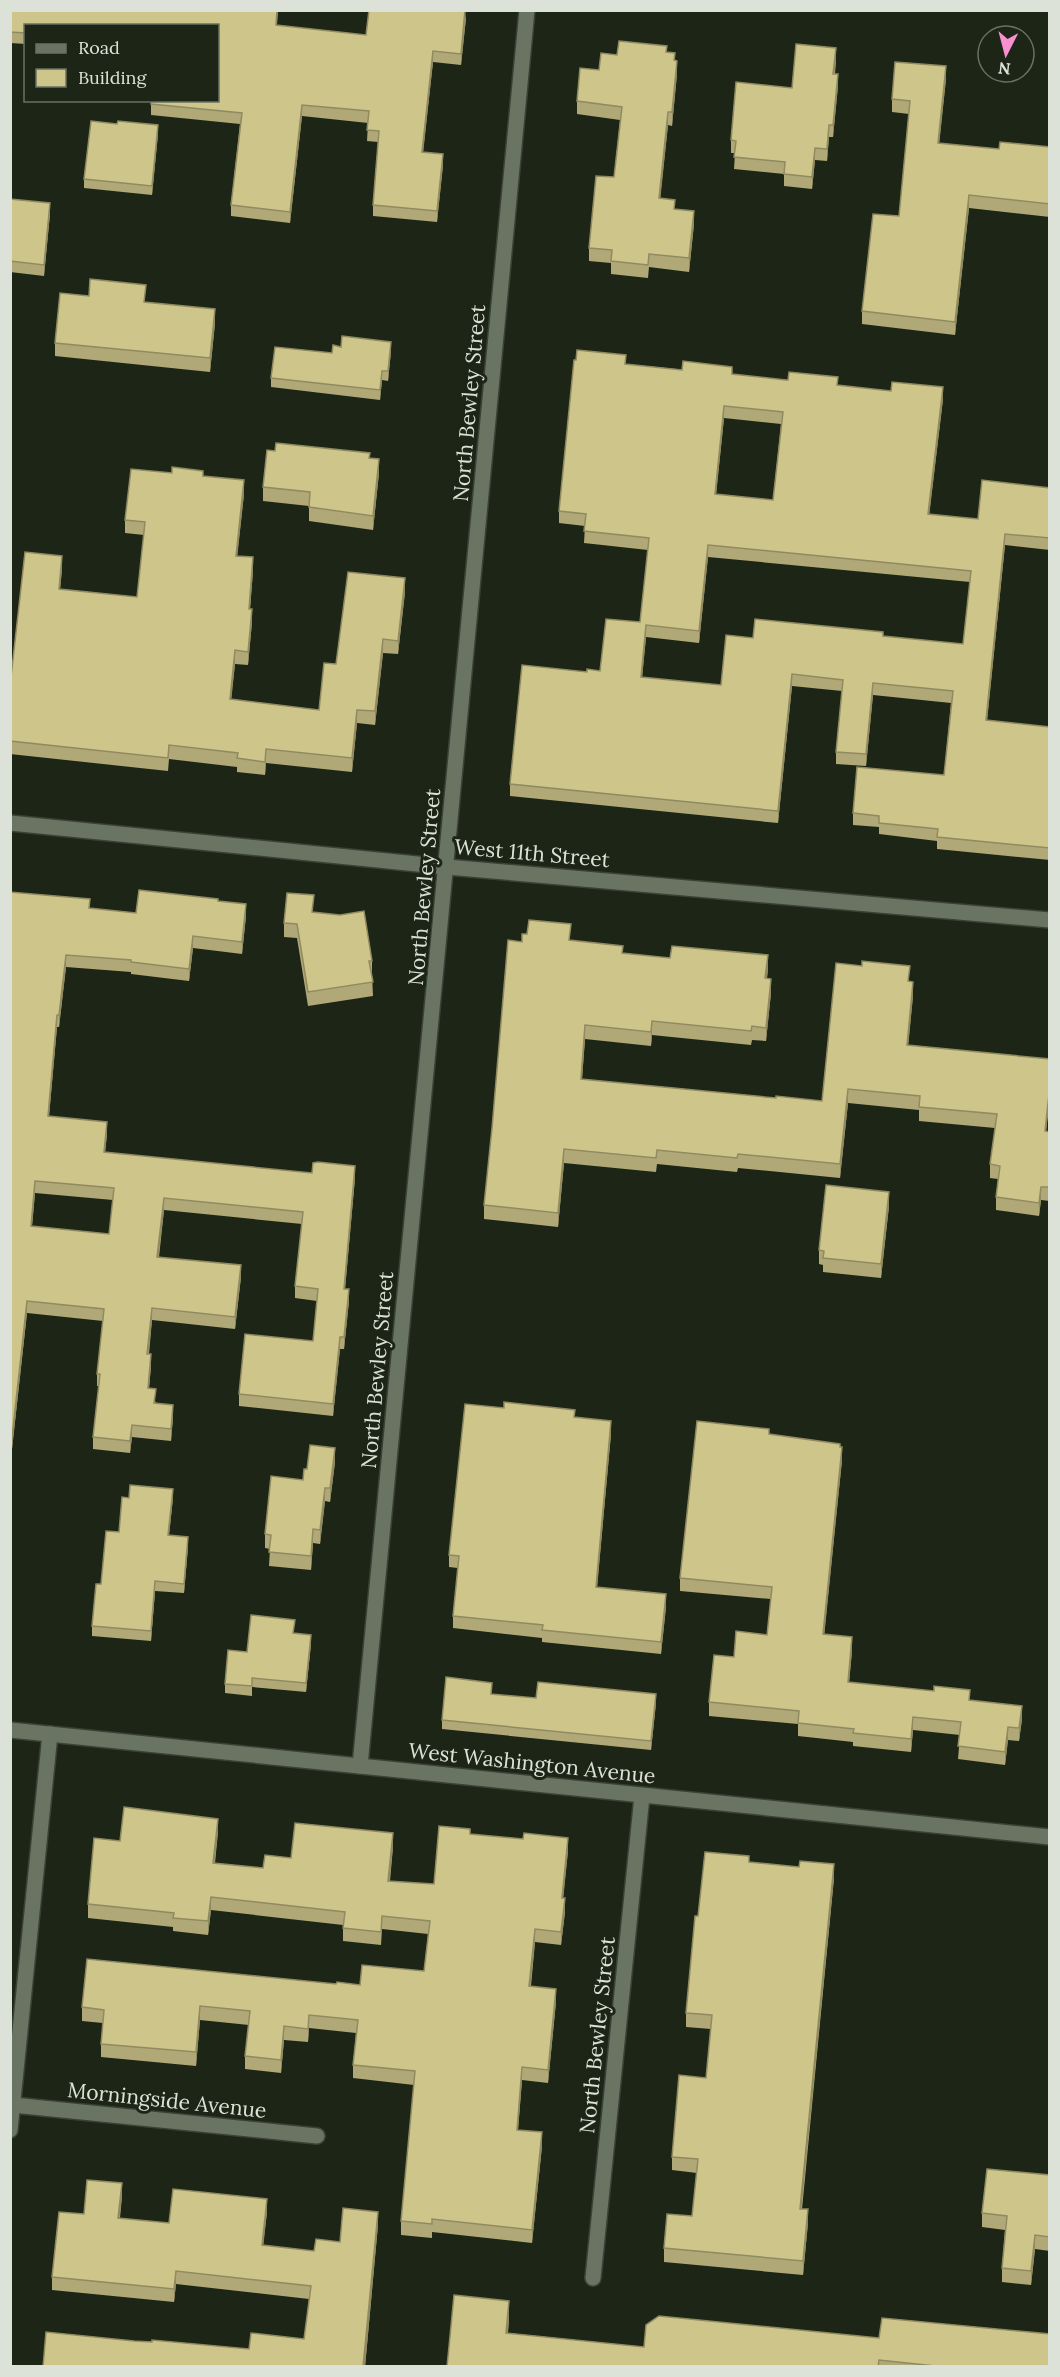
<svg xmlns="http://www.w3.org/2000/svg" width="1060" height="2377" font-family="Lora,serif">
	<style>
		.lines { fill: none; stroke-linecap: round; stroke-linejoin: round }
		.minor-casing { stroke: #3a4136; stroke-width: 18 }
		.minor { stroke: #6a7462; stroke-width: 15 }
		.wall { fill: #b0a977; fill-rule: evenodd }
		.shaded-wall { fill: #908a61 }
		.building { fill: #cdc58a; stroke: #908a61; stroke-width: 1.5; fill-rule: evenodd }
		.labels { text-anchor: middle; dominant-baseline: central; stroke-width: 6; stroke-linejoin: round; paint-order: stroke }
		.street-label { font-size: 21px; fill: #dce2d8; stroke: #1d2516 }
	</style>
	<rect width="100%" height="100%" fill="#1d2516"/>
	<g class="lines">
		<g class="minor-casing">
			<g id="minor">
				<polyline points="10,823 447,867 1050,920"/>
				<polyline points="10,1730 1050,1837"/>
				<polyline points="360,1766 527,10"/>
				<polyline points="13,2105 317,2136"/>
				<polyline points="10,2130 50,1734"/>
				<polyline points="593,2278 642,1796"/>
			</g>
		</g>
		<use href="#minor" class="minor"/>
	</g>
	<g class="wall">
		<polygon points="10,10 278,10 277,25 366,35 466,18 461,65 433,62 423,152 443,165 437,222 373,216 373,205 378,142 367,141 368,123 302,116 290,223 231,216 231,205 240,124 151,115 151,100 218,26 26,26 26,44 10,43"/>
		<polygon points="667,52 675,60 677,74 672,126 668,125 660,198 675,209 694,224 689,272 649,267 648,278 611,274 611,263 589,261 589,248 614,177 620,120 577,114 577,101 599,70 617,55"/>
		<polygon points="836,60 835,74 838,86 833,137 829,137 827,161 815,160 812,189 784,186 784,174 734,169 735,153 731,153 731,140 792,88"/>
		<polygon points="946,79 939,143 999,149 1050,147 1050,217 969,208 955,335 862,324 862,311 899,216 909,114 892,112 892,99"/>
		<polygon points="158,134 152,195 84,188 84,179"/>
		<polygon points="10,199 50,214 44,276 10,272"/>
		<polygon points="146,302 215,323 210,372 55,356 55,343"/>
		<polygon points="341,347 391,351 388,381 382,380 380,400 271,387 271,378 332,353"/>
		<path d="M626,364l212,21 105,14 -14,116 49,4 72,-31v62l-45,-5 -18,175 63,7v133l-113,-11v-8l-58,-7v-7l-26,-2v-12l91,-38 7,-72 -78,-8 -7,71 -30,-2v-12l6,-61 -50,-5 -14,137 -268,-27v-12l77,-112 13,-1 40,-49 8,-72 -64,-7 1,-17 -26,-3v-12zM724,418l57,6 -8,76 -57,-6zM708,557l262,25 -7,62 -80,-8 -130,2 -32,47 -79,-7 4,-41 53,6z"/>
		<polygon points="275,451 370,458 379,473 373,530 309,521 309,506 263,501 263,487"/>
		<polygon points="203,476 244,494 237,556 253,571 250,609 252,622 248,665 235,664 231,699 319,710 336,664 405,592 398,654 383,653 375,725 357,723 352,772 266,763 265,775 237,772 237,767 169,759 168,771 10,754 10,686 62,569 60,589 137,597 144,535 125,533 125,520"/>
		<path d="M10,892l80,16 46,5 82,-12 28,15 -4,38 -49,-6 -4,33 -58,-7v-2l-65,-5 -7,60h-2l-8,89 58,18 -2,18 250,26 -10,111 4,12 -5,48h-4l-7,67 -94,-10v-12l74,-53 4,-40 -22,-3v-12l7,-62 -138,-14 -5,47 82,20 -6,52 -83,-9 -3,34 2,12 -2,22 7,15 17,14 -2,24 -39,-4 -2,16 -37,-4v-12l6,-51h-2v-12l6,-53 -76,-8 -15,136h-2zM35,1193l78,7 -4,34 -77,-8z"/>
		<polygon points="314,912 372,961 372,975 373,996 308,1006 297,938 284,937 284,923"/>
		<polygon points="527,934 571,941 623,953 768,969 767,978 771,993 766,1041 752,1040 751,1045 652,1035 651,1046 585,1039 582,1079 776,1098 822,1101 909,981 913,996 908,1045 1050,1059 1050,1099 1046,1131 1050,1132 1050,1201 1041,1200 1039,1216 996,1210 996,1197 998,1179 990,1178 990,1164 995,1128 919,1121 919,1110 848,1103 840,1178 738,1168 737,1172 657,1164 656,1172 564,1163 558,1227 484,1219 484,1205 522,942"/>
		<polygon points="889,1206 881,1278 823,1272 823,1265 819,1264 819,1250"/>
		<polygon points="575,1417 611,1434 597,1587 666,1607 661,1654 542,1642 542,1638 453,1628 453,1616 458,1568 449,1567 449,1555"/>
		<polygon points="769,1434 840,1447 842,1460 824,1635 852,1651 849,1682 970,1700 1022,1719 1019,1741 1008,1740 1005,1765 958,1759 960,1735 913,1730 911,1752 853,1746 853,1742 798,1736 798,1724 709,1716 709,1702 734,1657 767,1635 771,1599 680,1591 680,1578"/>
		<polygon points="335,1462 330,1502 325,1501 320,1544 313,1543 311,1570 269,1566 270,1549 265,1548 265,1534 303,1480 307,1469"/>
		<polygon points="129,1498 173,1498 169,1535 188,1547 184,1593 155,1591 151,1641 92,1636 92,1626 101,1584 119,1532"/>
		<polygon points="294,1633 311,1644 306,1692 252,1687 252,1696 225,1693 225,1684 247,1652"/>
		<polygon points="492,1694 536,1698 656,1703 651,1750 442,1729 442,1720"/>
		<polygon points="218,1832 215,1863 263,1868 291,1858 393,1847 390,1881 434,1884 470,1834 568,1851 563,1898 565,1912 561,1945 535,1942 531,1986 556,2002 548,2083 522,2080 518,2130 542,2146 532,2243 432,2232 432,2238 401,2235 401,2221 414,2085 353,2078 353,2065 356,2033 309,2028 308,2042 284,2040 281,2073 245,2069 245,2056 249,2025 200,2020 196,2066 101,2057 101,2044 103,2023 82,2021 82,2007 336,1984 360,1985 424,1971 428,1934 382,1929 381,1945 343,1941 343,1925 211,1910 208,1935 173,1931 173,1927 88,1918 88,1904 120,1841"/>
		<polygon points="749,1862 834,1878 802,2209 808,2223 803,2275 664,2262 664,2248 692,2216 697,2173 672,2170 672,2157 706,2078 711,2029 686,2027 686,2013 698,1916"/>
		<polygon points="1050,2175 1050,2251 1035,2249 1031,2285 1002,2282 1002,2268 1005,2230 982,2227 982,2213"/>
		<polygon points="122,2196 120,2218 169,2223 267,2212 263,2245 314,2251 340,2242 378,2225 365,2367 134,2341 249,2349 304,2339 309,2299 176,2284 174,2302 52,2290 52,2277 84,2214"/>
		<polygon points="509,2319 508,2333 644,2347 1050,2367 447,2367"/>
	</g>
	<g class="shaded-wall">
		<polygon points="466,10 466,18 461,65 461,54"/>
		<polygon points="836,48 836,60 833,86 833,74"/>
		<polygon points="433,51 433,62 422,163 422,152"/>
		<polygon points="677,61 677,74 672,126 672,112"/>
		<polygon points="946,66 946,79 938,156 938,143"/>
		<polygon points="838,74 838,86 833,137 833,125"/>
		<polygon points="302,105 302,116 290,223 290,212"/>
		<polygon points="668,112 668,125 659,212 659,198"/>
		<polygon points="158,125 158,134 152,195 152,186"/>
		<polygon points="829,125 829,137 827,161 827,149"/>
		<polygon points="815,148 815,160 812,189 812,177"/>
		<polygon points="443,154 443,165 437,222 437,211"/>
		<polygon points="969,195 969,208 955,335 955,322"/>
		<polygon points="50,203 50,214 44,276 44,265"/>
		<polygon points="694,211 694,224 689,272 689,258"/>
		<polygon points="215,309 215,323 210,372 210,358"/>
		<polygon points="391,342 391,351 388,381 388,371"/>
		<polygon points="382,371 382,380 380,400 380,390"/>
		<polygon points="943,387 943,399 928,526 928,514"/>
		<polygon points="724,406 724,418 715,506 715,494"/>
		<polygon points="379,459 379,473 373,530 373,516"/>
		<polygon points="244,480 244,494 236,569 236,556"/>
		<polygon points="1005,534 1005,545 986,732 986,720"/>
		<polygon points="708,545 708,557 699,643 699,631"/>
		<polygon points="62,556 62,569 59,602 59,589"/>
		<polygon points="253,557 253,571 249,622 249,609"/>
		<polygon points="405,578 405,592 398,654 398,641"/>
		<polygon points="252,609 252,622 248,665 248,652"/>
		<polygon points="646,625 646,637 641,689 641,677"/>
		<polygon points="383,639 383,653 375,725 375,711"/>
		<polygon points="235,650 235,664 230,713 230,699"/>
		<polygon points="792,674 792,686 778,823 778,811"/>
		<polygon points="873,683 873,695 866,766 866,754"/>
		<polygon points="357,710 357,723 352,772 352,758"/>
		<polygon points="266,749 266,763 265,775 265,762"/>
		<polygon points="246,904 246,916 242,954 242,942"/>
		<polygon points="193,936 193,948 189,981 189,969"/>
		<polygon points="66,955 66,967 59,1027 59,1015"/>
		<polygon points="768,955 768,969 765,992 765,978"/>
		<polygon points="771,979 771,993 766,1041 766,1028"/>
		<polygon points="913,982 913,996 907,1059 907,1045"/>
		<polygon points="57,1015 57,1027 48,1128 48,1116"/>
		<polygon points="652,1021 652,1035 651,1046 651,1032"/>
		<polygon points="585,1025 585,1039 581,1093 581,1079"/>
		<polygon points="1049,1085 1049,1098 1045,1145 1045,1131"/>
		<polygon points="848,1089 848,1103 840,1178 840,1164"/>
		<polygon points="107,1122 107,1134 104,1164 104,1152"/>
		<polygon points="564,1149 564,1163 558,1227 558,1213"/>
		<polygon points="355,1166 355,1178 344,1301 344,1289"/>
		<polygon points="35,1181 35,1193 31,1238 31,1226"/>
		<polygon points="1041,1187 1041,1200 1039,1216 1039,1203"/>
		<polygon points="889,1192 889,1206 881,1278 881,1264"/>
		<polygon points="164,1198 164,1210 157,1269 157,1257"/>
		<polygon points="241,1265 241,1277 235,1329 235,1317"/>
		<polygon points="349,1289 349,1301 344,1349 344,1337"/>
		<polygon points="27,1301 27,1313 12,1449 12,1437"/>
		<polygon points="152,1308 152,1320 147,1366 147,1354"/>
		<polygon points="340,1337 340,1349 333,1416 333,1404"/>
		<polygon points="151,1354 151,1366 148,1400 148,1388"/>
		<polygon points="173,1405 173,1417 171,1441 171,1429"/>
		<polygon points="611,1421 611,1434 596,1600 596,1587"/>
		<polygon points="132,1425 132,1437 130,1453 130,1441"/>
		<polygon points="842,1447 842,1460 823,1648 823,1634"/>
		<polygon points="335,1448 335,1462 330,1502 330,1488"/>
		<polygon points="325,1488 325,1501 320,1544 320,1530"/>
		<polygon points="173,1489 173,1498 168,1545 168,1535"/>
		<polygon points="313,1529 313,1543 311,1570 311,1556"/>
		<polygon points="188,1537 188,1547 184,1593 184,1584"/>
		<polygon points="155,1581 155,1591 151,1641 151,1631"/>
		<polygon points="666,1594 666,1607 661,1654 661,1642"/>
		<polygon points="311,1635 311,1644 306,1692 306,1683"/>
		<polygon points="852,1637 852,1651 848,1695 848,1682"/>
		<polygon points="656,1694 656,1703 651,1750 651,1741"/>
		<polygon points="1022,1706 1022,1719 1019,1741 1019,1728"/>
		<polygon points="913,1717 913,1730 911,1752 911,1739"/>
		<polygon points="1008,1727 1008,1740 1005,1765 1005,1752"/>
		<polygon points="218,1819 218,1832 213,1876 213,1863"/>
		<polygon points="393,1833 393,1847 388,1894 388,1881"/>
		<polygon points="568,1838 568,1851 562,1911 562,1898"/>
		<polygon points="834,1864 834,1878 800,2222 800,2209"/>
		<polygon points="211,1897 211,1910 208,1935 208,1921"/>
		<polygon points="565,1898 565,1912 561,1945 561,1932"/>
		<polygon points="535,1929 535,1942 529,2000 529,1986"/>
		<polygon points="556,1989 556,2002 548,2083 548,2070"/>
		<polygon points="200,2006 200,2020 196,2066 196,2052"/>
		<polygon points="309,2015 309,2028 308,2042 308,2029"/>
		<polygon points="284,2026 284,2040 281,2073 281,2060"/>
		<polygon points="522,2067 522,2080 517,2143 517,2130"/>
		<polygon points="542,2132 542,2146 532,2243 532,2230"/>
		<polygon points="122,2183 122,2196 118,2231 118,2218"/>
		<polygon points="267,2199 267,2212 262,2258 262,2245"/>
		<polygon points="808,2209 808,2223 803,2275 803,2261"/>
		<polygon points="378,2212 378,2225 365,2367 363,2367"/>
		<polygon points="1035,2235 1035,2249 1031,2285 1031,2271"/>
		<polygon points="176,2271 176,2284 174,2302 174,2289"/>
		<polygon points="509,2301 509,2319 506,2351 506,2333"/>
	</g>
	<g class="building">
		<polygon points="10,10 277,10 276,25 366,35 369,10 465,10 461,54 433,51 422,152 443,154 437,211 373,205 379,131 367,130 369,111 302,105 290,212 231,205 242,113 151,104 151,100 218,100 218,26 26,26 26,33 10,32"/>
		<polygon points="619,41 667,46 666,52 675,53 674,60 677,61 672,112 668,112 659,198 675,200 674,209 694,211 689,258 649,254 648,265 611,261 612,250 589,248 596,176 614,177 622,107 577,101 580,68 599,70 601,53 617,55"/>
		<polygon points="796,44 836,48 833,74 838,74 833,125 829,125 827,149 815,148 812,177 784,174 785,162 734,157 736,141 731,140 736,82 792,88"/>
		<polygon points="895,62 946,66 938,143 999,149 1000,142 1050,147 1050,204 969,195 955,322 862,311 873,214 899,216 910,101 892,99"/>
		<polygon points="91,121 117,124 118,121 158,125 152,186 84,179"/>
		<polygon points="10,199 50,203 44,265 10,261"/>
		<polygon points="90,279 146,285 144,302 215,309 210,358 55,343 60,293 89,296"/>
		<polygon points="342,336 391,342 388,371 382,371 380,390 271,378 275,347 332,353 333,345 341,347"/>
		<path d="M577,350l49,5 -1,9 57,6 1,-9 49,6v7l54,6h2l1,-8 49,5 -1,8 54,6 1,-9 51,5 -15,127 50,5 4,-39 68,8v50l-45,-4 -19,186 64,7v121l-113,-11 1,-8 -59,-6v-7l-26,-3 4,-46 87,8 9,-84 -80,-8 -7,71 -30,-2 7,-72 -51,-6 -14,137 -268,-27 12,-119 65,7v-3l13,2 6,-52 34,3 9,-84 -65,-7 2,-17 -27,-3 15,-151h2zM724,406l59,6 -10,88 -58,-6zM708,545l263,26 -8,73 -80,-8v-4l-128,-13 -2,19 -27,-3 -5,50 -80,-8 5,-52 53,6z"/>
		<polygon points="276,443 370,453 369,458 379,459 373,516 309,507 310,492 263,487 267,450 275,451"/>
		<polygon points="172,467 203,471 203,476 244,480 236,556 253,557 249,609 252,609 248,652 235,650 230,699 319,710 324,663 336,664 348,572 405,578 398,641 383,639 375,711 357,710 352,758 266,749 265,762 237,758 238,753 169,745 168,758 10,741 10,686 25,552 62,556 59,589 137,597 145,522 125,520 131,469 172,473"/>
		<path d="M139,890l79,9v2l28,3 -4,38 -49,-6 -4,33 -58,-7v-2l-65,-5 -7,60h-2l-9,101 59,6 -3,30 208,21 1,-10 5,-1 37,4 -11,123h5l-5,48h-4l-7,67 -94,-10 6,-60 68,7 5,-52 -23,-3 8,-74 -139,-14 -7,59 84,8 -6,52 -83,-9 -5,46h4l-3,34 8,1 -2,14 19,2 -2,24 -39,-4 -2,16 -37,-4 7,-63h-3l7,-65 -77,-8 -15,136h-2v-545l80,7 -1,9 47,5zM35,1181l79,7 -5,46 -78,-8z"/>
		<polygon points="287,893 314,895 312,912 340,915 364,911 372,961 369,961 373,982 308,992 297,924 284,923"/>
		<polygon points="529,920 571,924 569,940 623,946 622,953 670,958 672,946 768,955 765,978 771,979 766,1028 752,1026 751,1031 652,1021 651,1032 585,1025 581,1079 776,1098 776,1096 822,1101 836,963 862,966 862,961 910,966 908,981 913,982 907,1045 1050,1059 1050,1085 1045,1131 1050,1132 1050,1187 1041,1187 1039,1203 996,1197 1000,1166 990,1164 997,1114 919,1107 920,1096 848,1089 840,1164 738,1154 737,1158 657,1150 656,1158 564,1149 558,1213 484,1205 492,1128 508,940 522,942 522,934 527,934"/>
		<polygon points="826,1185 889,1192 881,1264 823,1258 824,1251 819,1250"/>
		<polygon points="504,1402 575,1410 574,1417 611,1421 596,1587 666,1594 661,1642 542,1630 543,1625 453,1616 459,1556 449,1555 465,1404 504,1408"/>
		<polygon points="697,1421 769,1429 769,1434 840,1444 840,1447 842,1447 823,1634 852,1637 848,1682 934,1691 934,1686 970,1690 969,1700 1022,1706 1019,1728 1008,1727 1005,1752 958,1746 961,1722 913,1717 911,1739 853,1733 854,1729 798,1723 799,1711 709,1702 714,1655 734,1657 736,1631 767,1635 772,1587 680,1578"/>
		<polygon points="310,1445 335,1448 330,1488 325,1488 320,1530 313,1529 311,1556 269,1552 271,1535 265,1534 271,1476 303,1480 304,1469 307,1469"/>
		<polygon points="130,1485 173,1489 168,1535 188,1537 184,1584 155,1581 151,1631 92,1626 96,1584 101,1584 106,1531 119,1532 122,1497 129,1498"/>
		<polygon points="251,1615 295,1620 293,1633 311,1635 306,1683 252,1678 252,1686 225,1684 228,1650 247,1652"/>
		<polygon points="446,1677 492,1683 491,1694 536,1698 538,1682 656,1694 651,1741 442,1720"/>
		<polygon points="124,1807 218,1819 213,1863 263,1868 265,1855 291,1858 295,1823 393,1833 388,1881 434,1884 439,1826 470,1829 470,1834 523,1839 524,1833 568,1838 562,1898 565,1898 561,1932 535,1929 529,1986 556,1989 548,2070 522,2067 517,2130 542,2132 532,2230 432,2219 432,2224 401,2221 415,2071 353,2065 358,2020 309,2015 308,2029 284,2026 281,2060 245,2056 250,2011 200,2006 196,2052 101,2044 104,2010 82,2007 87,1959 336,1984 337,1982 360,1985 362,1965 424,1971 430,1921 382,1916 381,1932 343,1928 345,1912 211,1897 208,1921 173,1918 174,1913 88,1904 94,1838 120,1841"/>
		<polygon points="705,1852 749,1856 749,1862 799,1867 800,1861 834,1864 800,2209 808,2209 803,2261 664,2248 667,2214 692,2216 698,2159 672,2157 679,2075 706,2078 712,2015 686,2013 695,1916 698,1916"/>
		<polygon points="987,2169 1050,2175 1050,2237 1035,2235 1031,2271 1002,2268 1007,2216 982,2213"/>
		<polygon points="87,2180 122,2183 118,2218 169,2223 173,2189 267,2199 262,2245 314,2251 316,2239 340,2242 343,2208 378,2212 363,2367 43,2367 46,2332 134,2341 152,2342 152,2340 249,2349 251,2333 304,2339 311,2286 176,2271 174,2289 52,2277 59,2212 84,2214"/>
		<polygon points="454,2295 509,2301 506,2333 644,2347 646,2325 659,2316 879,2338 882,2318 1050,2334 1050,2367 945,2367 879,2360 878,2367 447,2367"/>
	</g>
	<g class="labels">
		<g class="street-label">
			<text transform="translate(469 403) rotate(-85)">North Bewley Street</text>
			<text transform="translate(532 853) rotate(5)">West 11th Street</text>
			<text transform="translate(424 887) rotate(-85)">North Bewley Street</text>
			<text transform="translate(377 1370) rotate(-85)">North Bewley Street</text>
			<text transform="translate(532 1763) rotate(6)">West Washington Avenue</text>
			<text transform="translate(597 2035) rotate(-84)">North Bewley Street</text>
			<text transform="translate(167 2100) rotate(6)">Morningside Avenue</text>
		</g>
	</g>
	<rect width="1060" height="2377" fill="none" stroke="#dce2d8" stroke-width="24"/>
	<rect x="24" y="24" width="195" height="78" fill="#1d2516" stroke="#697164" stroke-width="1.5"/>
	<rect x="36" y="44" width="30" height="9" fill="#6a7462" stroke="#697164" stroke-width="1.5"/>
	<text x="78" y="54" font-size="18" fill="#dce2d8">Road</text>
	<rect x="36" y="69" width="30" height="18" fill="#cdc58a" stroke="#697164" stroke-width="1.5"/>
	<text x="78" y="84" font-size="18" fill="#dce2d8">Building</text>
	<g transform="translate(1006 54) rotate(186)"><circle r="28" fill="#1d2516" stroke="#697164" stroke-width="1.5"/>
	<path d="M0-4.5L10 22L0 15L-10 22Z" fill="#f690cf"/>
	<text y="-9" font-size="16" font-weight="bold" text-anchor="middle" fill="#dce2d8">N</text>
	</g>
</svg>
